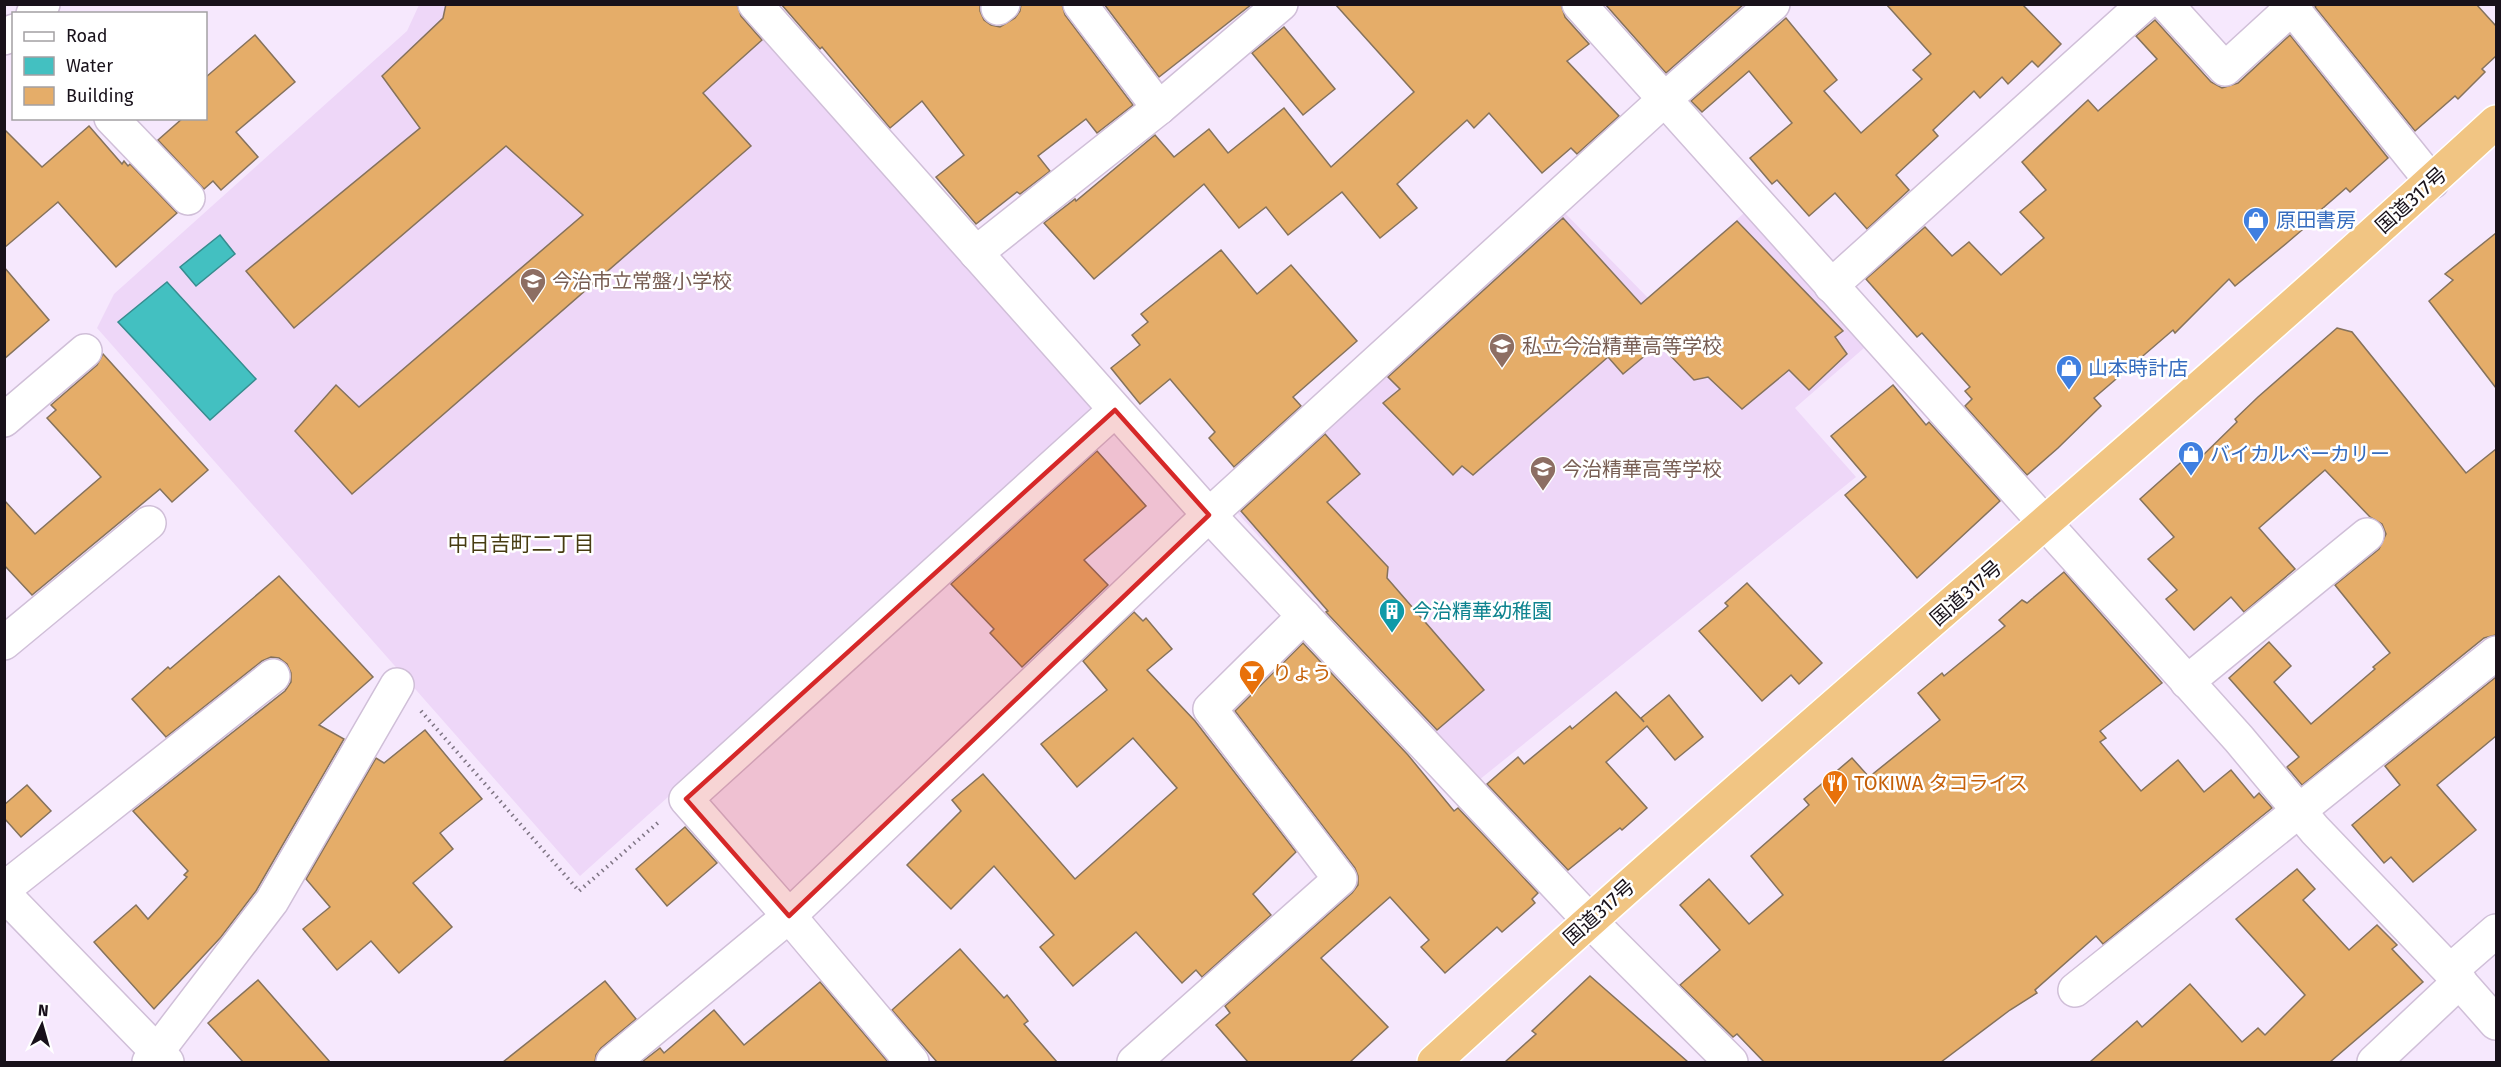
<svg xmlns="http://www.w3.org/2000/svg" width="2501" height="1067" font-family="'Fira Sans','Noto Sans JP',sans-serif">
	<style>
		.built { fill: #eed7f8 }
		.water { fill: #43c0c1; stroke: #368c8f; stroke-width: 1.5 }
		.building { fill: #e5ad69; stroke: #85725c; stroke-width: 1.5 }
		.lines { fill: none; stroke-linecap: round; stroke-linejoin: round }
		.minor-casing { stroke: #d0bfd8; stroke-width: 36 }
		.highway-casing { stroke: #fff; stroke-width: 36 }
		.path { stroke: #7e7483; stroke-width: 4; stroke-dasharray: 1.5 4.5; stroke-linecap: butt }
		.minor { stroke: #fff; stroke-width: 33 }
		.highway { stroke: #f1c583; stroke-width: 33 }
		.marked { fill: #d62828; fill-opacity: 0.2; stroke: #d62828; stroke-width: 4.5; stroke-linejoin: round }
		.labels { text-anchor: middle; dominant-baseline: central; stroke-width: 5; stroke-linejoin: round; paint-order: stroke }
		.street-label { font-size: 20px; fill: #18111a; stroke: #fff }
		.shop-label { font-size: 20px; fill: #366cbe; stroke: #fff; text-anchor: start }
		.education-label { font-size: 20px; fill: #785e54; stroke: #fff; text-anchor: start }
		.culture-label { font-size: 20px; fill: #0d838f; stroke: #fff; text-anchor: start }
		.food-label { font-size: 20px; fill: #c56008; stroke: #fff; text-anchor: start }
		.neighbourhood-label { font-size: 21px; fill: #473c12; stroke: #fff }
	</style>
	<rect width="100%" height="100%" fill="#f6e8fd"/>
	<g class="built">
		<polygon points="419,5 734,5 1096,413 580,876 97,328 114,294 407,31"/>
		<polygon points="1560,208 1650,300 1745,212 1864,348 1795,408 1856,477 1479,780 1233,508"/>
	</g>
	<g class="water">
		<polygon points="220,235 235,254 196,286 180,267"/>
		<polygon points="167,282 256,379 210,420 118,322"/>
	</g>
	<g class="building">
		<polygon points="446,4 737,4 741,16 762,40 703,93 751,146 352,494 295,431 336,385 359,407 583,215 506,146 294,328 246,271 420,128 382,76 443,18"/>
		<polygon points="781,4 980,4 980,11 984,20 991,25 1000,27 1015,18 1020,11 1021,4 1062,4 1065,15 1133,105 1097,133 1086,119 1038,156 1050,171 1020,194 1017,192 976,224 936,177 964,155 922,101 890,128 822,47 820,49"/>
		<polygon points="1104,4 1252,4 1159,77"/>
		<polygon points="1335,4 1561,4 1565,17 1589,44 1567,61 1619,116 1577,154 1571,148 1542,173 1489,113 1474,128 1467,120 1397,184 1417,208 1380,238 1342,192 1288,235 1266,207 1239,228 1204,184 1094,279 1044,223 1075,199 1076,201 1155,135 1174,157 1209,129 1228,153 1284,108 1331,167 1414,92"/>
		<polygon points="1605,4 1744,4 1666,73"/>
		<polygon points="1886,4 2022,4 2061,44 2038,67 2032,61 2008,84 2002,77 1980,98 1974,91 1933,130 1938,136 1896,175 1909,190 1867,229 1835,193 1809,216 1777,180 1772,184 1750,158 1792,123 1749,71 1702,112 1691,101 1786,18 1837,80 1824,91 1861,133 1922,79 1913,70 1931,54"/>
		<polygon points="2317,4 2476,4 2496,26 2496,56 2482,69 2485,72 2458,99 2455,96 2415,131 2315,7"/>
		<polygon points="2155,20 2211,82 2222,88 2238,83 2290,35 2388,158 2350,192 2346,188 2300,228 2302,230 2288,242 2235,286 2229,279 2175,333 2173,330 2094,398 2101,406 2058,448 2027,475 1965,406 1972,399 1965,391 1970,387 1922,333 1917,337 1866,279 1925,227 1952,256 1969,242 2001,275 2044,238 2020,212 2046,190 2022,162 2088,100 2098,111 2157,59 2136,36"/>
		<polygon points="1284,27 1335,89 1303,115 1252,53"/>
		<polygon points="255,35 295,82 236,132 258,157 221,190 213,181 204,189 158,140 183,118 206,118 206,77"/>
		<polygon points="89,126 122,164 124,161 128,166 130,164 177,213 116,267 58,202 4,248 4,129 42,167"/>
		<polygon points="1563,218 1641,304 1737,221 1843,331 1835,337 1847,354 1809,390 1789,370 1742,409 1708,377 1694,380 1659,344 1623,374 1608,357 1473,475 1462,466 1453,475 1383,403 1400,389 1388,377"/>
		<polygon points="2496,233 2496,388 2429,301 2453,280 2445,274"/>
		<polygon points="1221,250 1257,294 1291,265 1357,341 1293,397 1301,406 1234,467 1209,438 1215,432 1170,379 1140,404 1111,368 1140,345 1132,335 1148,322 1141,314"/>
		<polygon points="4,267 49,320 4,359"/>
		<polygon points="2337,328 2352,332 2466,473 2496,449 2496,635 2484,638 2302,785 2287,767 2299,757 2229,678 2269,642 2291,666 2274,682 2311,724 2375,669 2373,667 2390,653 2335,585 2379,549 2386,534 2382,524 2370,517 2325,470 2259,528 2295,569 2244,612 2231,597 2194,630 2166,599 2177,590 2148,559 2174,537 2140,499 2187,457 2194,464 2237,422 2235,419 2258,397"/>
		<polygon points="103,354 208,470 172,502 160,489 32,595 4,565 4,500 35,534 101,477 47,418 56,410 51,405 97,365"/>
		<polygon points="1893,385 1926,425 1929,422 2000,501 1917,578 1845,495 1866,477 1831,436"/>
		<polygon points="1325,434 1360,474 1327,502 1388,567 1387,578 1484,690 1437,730 1326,612 1328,611 1241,511"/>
		<polygon points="1097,451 1146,506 1084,560 1108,585 1022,667 990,633 994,629 951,584"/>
		<polygon points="2064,572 2162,683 2100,731 2106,738 2100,742 2141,791 2178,760 2204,792 2231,770 2254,798 2259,793 2272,808 2103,944 2096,936 2035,990 2037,993 2010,1010 1941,1062 1764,1062 1737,1034 1733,1037 1680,985 1720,950 1680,905 1709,879 1749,924 1783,895 1751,856 1809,805 1804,799 1852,758 1869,777 1940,720 1918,693 1942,673 1944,676 2005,626 1999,620 2022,600 2027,603"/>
		<polygon points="279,576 373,677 319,725 344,739 256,891 221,937 154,1009 94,942 136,905 148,919 187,877 184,875 188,871 133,811 285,691 291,682 291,673 287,664 279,658 271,657 262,661 166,737 132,699 168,667 170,669"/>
		<polygon points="1747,583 1822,663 1799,684 1791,675 1762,701 1699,631 1728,606 1725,603"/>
		<polygon points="1134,612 1143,621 1146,618 1172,649 1147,670 1195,721 1296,852 1253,894 1271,915 1202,977 1196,970 1182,983 1136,932 1073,986 1040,947 1054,935 994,866 951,909 907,865 961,811 952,800 983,774 1075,879 1177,788 1133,738 1077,787 1041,744 1107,690 1083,661"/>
		<polygon points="1303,643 1408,755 1454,811 1458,808 1538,893 1532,899 1535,903 1502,932 1497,927 1445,973 1421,947 1429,940 1390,897 1321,958 1388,1027 1350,1062 1248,1062 1216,1025 1230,1013 1225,1006 1352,893 1358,885 1358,876 1355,868 1235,711"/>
		<polygon points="2496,677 2496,736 2437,785 2476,830 2413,882 2391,857 2384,863 2352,825 2400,785 2385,766"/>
		<polygon points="1616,692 1644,722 1641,718 1669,695 1703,737 1675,760 1647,726 1606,762 1647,808 1622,830 1620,828 1568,870 1487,784 1518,757 1524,764 1570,726 1572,729"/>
		<polygon points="425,730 482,799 440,833 453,849 413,883 452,927 399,973 371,941 337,970 303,929 330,907 306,879 376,758 384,763"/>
		<polygon points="27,785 51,811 21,837 4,818 4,805"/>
		<polygon points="685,827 717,863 667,906 636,869"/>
		<polygon points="2297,869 2315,889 2303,900 2349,950 2377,925 2397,945 2392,949 2423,982 2330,1062 2090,1062 2137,1021 2142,1027 2190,984 2242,1042 2258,1028 2265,1035 2305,995 2236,919"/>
		<polygon points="960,949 1004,998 1007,995 1028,1021 1024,1024 1057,1062 937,1062 892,1010"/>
		<polygon points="1590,976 1688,1062 1505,1062 1536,1034 1532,1031"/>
		<polygon points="258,980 330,1062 243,1062 208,1023"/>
		<polygon points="605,981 636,1019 601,1048 596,1055 595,1062 503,1062"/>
		<polygon points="820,982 888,1062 642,1062 660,1048 664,1053 714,1010 744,1045"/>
	</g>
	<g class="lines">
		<g class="minor-casing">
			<g id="minor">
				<polyline points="755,4 1209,515 1589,920 1731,1062"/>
				<polyline points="1080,4 1159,108"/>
				<polyline points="1579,4 2239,739 2315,830 2450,971 2496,1023"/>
				<polyline points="2166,4 2225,69 2296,4"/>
				<polyline points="998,8 1003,4"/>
				<polyline points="2292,8 2432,182"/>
				<polyline points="33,14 43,4"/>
				<polyline points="4,38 14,31"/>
				<polyline points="111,118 188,198"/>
				<polyline points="976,253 1159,108 1281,4"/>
				<polyline points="1831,286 2144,4"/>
				<polyline points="4,420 85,351"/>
				<polyline points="4,643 149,523"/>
				<polyline points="2187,682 2367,535"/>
				<polyline points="4,889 273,676"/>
				<polyline points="4,894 167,1062"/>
				<polyline points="2450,971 2496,931"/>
				<polyline points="2075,990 2496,653"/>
				<polyline points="149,1062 272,901 397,685"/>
				<polyline points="613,1062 789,916 1209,515 1665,99 1773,4"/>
				<polyline points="912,1062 789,916 686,799 1115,410"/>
				<polyline points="1134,1062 1340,879 1210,709 1304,616"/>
				<polyline points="2374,1062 2460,981"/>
			</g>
		</g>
		<g class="highway-casing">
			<path id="highway" d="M1434,1062c348,-320 714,-620 1062,-940"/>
		</g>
		<polyline class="path" points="421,711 579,891 660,821"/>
		<use href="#minor" class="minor"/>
		<use href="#highway" class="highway"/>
	</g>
	<path class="marked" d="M1115,410l94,105 -420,401 -103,-117z"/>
	<defs>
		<g id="shop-pin" transform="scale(1.35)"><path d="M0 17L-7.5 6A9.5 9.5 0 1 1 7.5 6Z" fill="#3f7fe0" stroke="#fff"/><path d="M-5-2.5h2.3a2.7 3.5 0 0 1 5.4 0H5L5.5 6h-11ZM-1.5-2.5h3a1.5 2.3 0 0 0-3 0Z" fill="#fff"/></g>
		<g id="school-pin" transform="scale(1.35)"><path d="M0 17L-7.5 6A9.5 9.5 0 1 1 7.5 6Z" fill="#8d6e63" stroke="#fff"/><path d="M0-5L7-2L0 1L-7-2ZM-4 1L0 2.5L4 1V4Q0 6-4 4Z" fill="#fff"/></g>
		<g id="building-pin" transform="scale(1.35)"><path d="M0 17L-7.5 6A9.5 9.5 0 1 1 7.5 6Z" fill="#0f9aa8" stroke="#fff"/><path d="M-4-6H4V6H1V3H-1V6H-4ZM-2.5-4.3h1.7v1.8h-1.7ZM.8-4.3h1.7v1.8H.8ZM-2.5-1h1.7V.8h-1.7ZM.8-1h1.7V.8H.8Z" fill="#fff"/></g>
		<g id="bar-pin" transform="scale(1.35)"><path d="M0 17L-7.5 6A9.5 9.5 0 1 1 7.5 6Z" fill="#e8710a" stroke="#fff"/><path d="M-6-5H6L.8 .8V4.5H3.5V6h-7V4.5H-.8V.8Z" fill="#fff"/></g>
		<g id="restaurant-pin" transform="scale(1.35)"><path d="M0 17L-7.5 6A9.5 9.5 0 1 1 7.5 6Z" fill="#e8710a" stroke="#fff"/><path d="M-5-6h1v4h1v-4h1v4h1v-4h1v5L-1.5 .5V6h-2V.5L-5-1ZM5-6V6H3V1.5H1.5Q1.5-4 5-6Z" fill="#fff"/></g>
	</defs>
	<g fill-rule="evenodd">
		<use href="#shop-pin" x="2256" y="220"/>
		<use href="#school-pin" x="533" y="281"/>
		<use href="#school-pin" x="1502" y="346"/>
		<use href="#shop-pin" x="2069" y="368"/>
		<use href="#shop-pin" x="2191" y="454"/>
		<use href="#school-pin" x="1543" y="469"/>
		<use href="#building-pin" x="1392" y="611"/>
		<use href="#bar-pin" x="1252" y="673"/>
		<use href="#restaurant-pin" x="1835" y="783"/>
	</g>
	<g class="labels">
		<g class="street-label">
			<text transform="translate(2411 200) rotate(-42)">国道317号</text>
			<text transform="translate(1966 593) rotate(-41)">国道317号</text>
			<text transform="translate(1599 912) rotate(-42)">国道317号</text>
		</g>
		<g class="shop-label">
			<text x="2276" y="220">原田書房</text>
			<text x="2088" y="368">山本時計店</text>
			<text x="2210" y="454">バイカルベーカリー</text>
		</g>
		<g class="education-label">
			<text x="552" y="281">今治市立常盤小学校</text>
			<text x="1522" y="346">私立今治精華高等学校</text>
			<text x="1562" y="469">今治精華高等学校</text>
		</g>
		<g class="culture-label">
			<text x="1412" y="611">今治精華幼稚園</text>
		</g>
		<g class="food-label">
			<text x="1272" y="673">りょう</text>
			<text x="1854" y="783">TOKIWA タコライス</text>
		</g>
		<g class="neighbourhood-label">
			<text x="521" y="544">中日吉町二丁目</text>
		</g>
	</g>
	<rect width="2501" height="1067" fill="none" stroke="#18111a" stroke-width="12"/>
	<rect x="12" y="12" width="195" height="108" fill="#ffffff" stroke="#a3a0a3" stroke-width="1.5"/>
	<rect x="24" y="32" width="30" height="9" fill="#ffffff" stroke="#a3a0a3" stroke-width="1.5"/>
	<text x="66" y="42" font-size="18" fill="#18111a">Road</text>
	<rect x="24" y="57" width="30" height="18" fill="#43c0c1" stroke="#a3a0a3" stroke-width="1.5"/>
	<text x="66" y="72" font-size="18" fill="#18111a">Water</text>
	<rect x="24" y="87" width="30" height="18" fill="#e5ad69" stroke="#a3a0a3" stroke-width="1.5"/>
	<text x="66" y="102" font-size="18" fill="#18111a">Building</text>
	<g transform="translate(42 1025) rotate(5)" stroke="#ffffff" stroke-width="4.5" paint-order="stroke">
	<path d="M0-4.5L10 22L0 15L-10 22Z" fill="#18111a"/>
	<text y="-9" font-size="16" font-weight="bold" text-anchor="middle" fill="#18111a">N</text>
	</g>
</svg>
